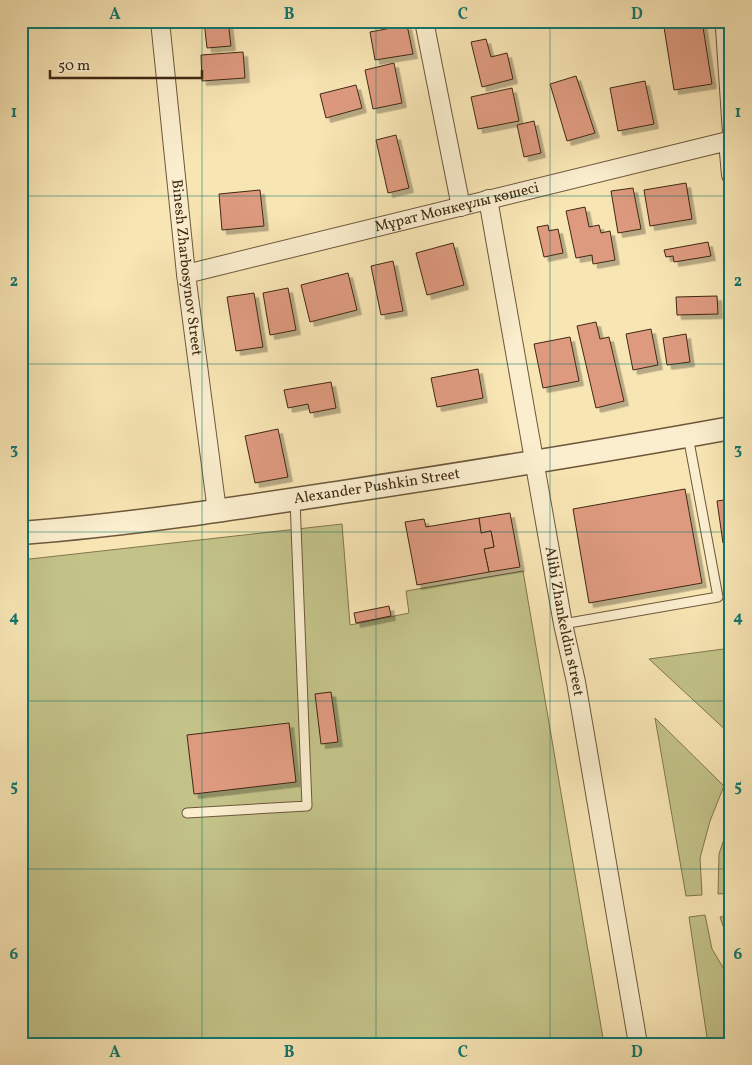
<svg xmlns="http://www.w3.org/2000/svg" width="752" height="1065" font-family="Vollkorn,serif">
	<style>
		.green { fill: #c3c389; stroke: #82764e }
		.building { fill: #de9a7f; stroke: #402813; filter: url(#shadow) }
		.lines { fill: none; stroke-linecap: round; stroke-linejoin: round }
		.service-casing { stroke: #6e573b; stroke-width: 11 }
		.minor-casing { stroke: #6e573b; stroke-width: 20 }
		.tertiary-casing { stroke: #6e573b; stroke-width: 25 }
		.service { stroke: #faeece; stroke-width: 9 }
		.minor { stroke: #faeece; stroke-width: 18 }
		.tertiary { stroke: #faeece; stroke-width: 22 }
		.grid { fill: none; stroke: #0f766e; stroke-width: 1; stroke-opacity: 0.55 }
		.labels { text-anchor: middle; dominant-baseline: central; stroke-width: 4; stroke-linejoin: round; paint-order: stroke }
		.street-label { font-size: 15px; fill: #402813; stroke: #faeece }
		.neatline { fill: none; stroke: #0f766e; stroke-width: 2 }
		.grid-label { font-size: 16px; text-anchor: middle; font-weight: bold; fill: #0f766e }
	</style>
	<defs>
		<filter id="shadow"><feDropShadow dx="4.5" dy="4.5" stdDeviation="0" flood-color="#0004"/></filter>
	</defs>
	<rect width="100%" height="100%" fill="#f8e5b4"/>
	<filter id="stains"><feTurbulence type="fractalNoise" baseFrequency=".004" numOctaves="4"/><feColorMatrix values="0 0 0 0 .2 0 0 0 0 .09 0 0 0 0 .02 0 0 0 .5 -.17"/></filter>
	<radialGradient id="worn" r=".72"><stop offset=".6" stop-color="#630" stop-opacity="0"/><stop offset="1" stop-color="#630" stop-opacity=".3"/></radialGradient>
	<g class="green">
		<polygon points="342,524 350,625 409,613 406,591 523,571 604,1044 21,1044 21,560"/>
		<polygon points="731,648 731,735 649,659"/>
		<polygon points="655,718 724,786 710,821 700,858 702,895 686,896"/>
		<polygon points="731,818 731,893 718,894 719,854"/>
		<polygon points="705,915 712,949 731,981 731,1038 726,1044 708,1044 689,917"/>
		<polygon points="731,916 731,950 720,917"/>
	</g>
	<g class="building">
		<polygon points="204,21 228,21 231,46 207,48"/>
		<polygon points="663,21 702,21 712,84 674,90"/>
		<polygon points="407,25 413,54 375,60 370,32"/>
		<polygon points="486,39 491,57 507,53 513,79 482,87 471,42"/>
		<polygon points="243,52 245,78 202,81 201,55"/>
		<polygon points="394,63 402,103 373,109 365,70"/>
		<polygon points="576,76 595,133 567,141 550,84"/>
		<polygon points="645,81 654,124 618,131 610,88"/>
		<polygon points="356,85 362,108 326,118 320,94"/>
		<polygon points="512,88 519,121 478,129 471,97"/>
		<polygon points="534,121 541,153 524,157 517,125"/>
		<polygon points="396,135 409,188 388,193 376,140"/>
		<polygon points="686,183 692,219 650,226 644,190"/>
		<polygon points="633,188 641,229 618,233 611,191"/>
		<polygon points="260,190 264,226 222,230 219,194"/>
		<polygon points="585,207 589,227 599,225 601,233 610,231 615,260 593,264 592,255 576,258 566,211"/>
		<polygon points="548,225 549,231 558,229 563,253 544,257 537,227"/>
		<polygon points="708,242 711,256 674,262 673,256 666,257 664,250"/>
		<polygon points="453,243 464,285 427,295 416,253"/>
		<polygon points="393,261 403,311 381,315 371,266"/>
		<polygon points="348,273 357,310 310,322 301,285"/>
		<polygon points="288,288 296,330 270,335 263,293"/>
		<polygon points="254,293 263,347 236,351 227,297"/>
		<polygon points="717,296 718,314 677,315 676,297"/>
		<polygon points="596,322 600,339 609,337 624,401 596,408 577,326"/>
		<polygon points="651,329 658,365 633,370 626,334"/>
		<polygon points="686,334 690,362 667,365 663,338"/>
		<polygon points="570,337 579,381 543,388 534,344"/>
		<polygon points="478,369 483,398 437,407 431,378"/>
		<polygon points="331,382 336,408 310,413 308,404 288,408 284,390"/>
		<polygon points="278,429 288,477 255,483 245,436"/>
		<polygon points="685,489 702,583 589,603 573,509"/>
		<polygon points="731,499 731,541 723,543 717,501"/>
		<polygon points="510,513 520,567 489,572 484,549 494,547 491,531 481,533 479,518"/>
		<polygon points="479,518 481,533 491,531 494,547 484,549 489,572 417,585 405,522 424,519 426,527"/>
		<polygon points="389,606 391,616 356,623 354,613"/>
		<polygon points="331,692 338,742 321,744 315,694"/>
		<polygon points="289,723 296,782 194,794 187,735"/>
	</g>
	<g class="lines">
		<g class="service-casing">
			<g id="service">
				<polyline points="720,21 728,141"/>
				<polyline points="563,624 718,597 688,436"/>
				<polyline points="187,813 307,806 295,500"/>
			</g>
		</g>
		<g class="minor-casing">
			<g id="minor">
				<path id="s1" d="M160,21l26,253 31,237"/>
				<polyline points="424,21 461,207"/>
				<path id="s2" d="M488,199l75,425 13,58 62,362"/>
				<path id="s3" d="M186,274l542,-133 3,34"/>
			</g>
		</g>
		<g class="tertiary-casing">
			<g id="tertiary">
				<path id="s4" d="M21,533c106,-8 210,-24 315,-40 132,-20 263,-41 395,-65"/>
			</g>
		</g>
		<use href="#service" class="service"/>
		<use href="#minor" class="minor"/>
		<use href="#tertiary" class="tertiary"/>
	</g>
	<path class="grid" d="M202,21v1023M376,21v1023M550,21v1023M21,196h710M21,364h710M21,532h710M21,701h710M21,869h710"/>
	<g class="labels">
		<g class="street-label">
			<text stroke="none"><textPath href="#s3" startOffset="279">Мұрат Монкеұлы көшесі</textPath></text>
			<text stroke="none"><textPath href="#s1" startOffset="248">Binesh Zharbosynov Street</textPath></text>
			<text stroke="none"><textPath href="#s4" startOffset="359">Alexander Pushkin Street</textPath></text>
			<text stroke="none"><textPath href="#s2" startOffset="429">Alibi Zhankeldin street</textPath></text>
		</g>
	</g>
	<rect width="752" height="1065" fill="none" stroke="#f8e5b4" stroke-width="55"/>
	<path d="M50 70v8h152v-8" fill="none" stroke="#402813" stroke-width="2.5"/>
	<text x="58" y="70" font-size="15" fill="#402813" stroke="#faeece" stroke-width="4" paint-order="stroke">50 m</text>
	<rect x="28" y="28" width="696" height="1010" class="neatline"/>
	<g class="grid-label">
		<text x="115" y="19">A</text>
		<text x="289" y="19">B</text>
		<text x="463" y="19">C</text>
		<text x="637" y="19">D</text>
		<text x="14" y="117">1</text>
		<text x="738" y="117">1</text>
		<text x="14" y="286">2</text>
		<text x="738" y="286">2</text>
		<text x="14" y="454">3</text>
		<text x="738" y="454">3</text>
		<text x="14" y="622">4</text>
		<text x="738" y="622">4</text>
		<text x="14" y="791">5</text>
		<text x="738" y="791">5</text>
		<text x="14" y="959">6</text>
		<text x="738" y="959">6</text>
		<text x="115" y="1057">A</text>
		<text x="289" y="1057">B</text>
		<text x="463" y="1057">C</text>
		<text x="637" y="1057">D</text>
	</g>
	<rect width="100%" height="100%" filter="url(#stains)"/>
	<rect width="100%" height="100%" fill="url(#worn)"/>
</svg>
